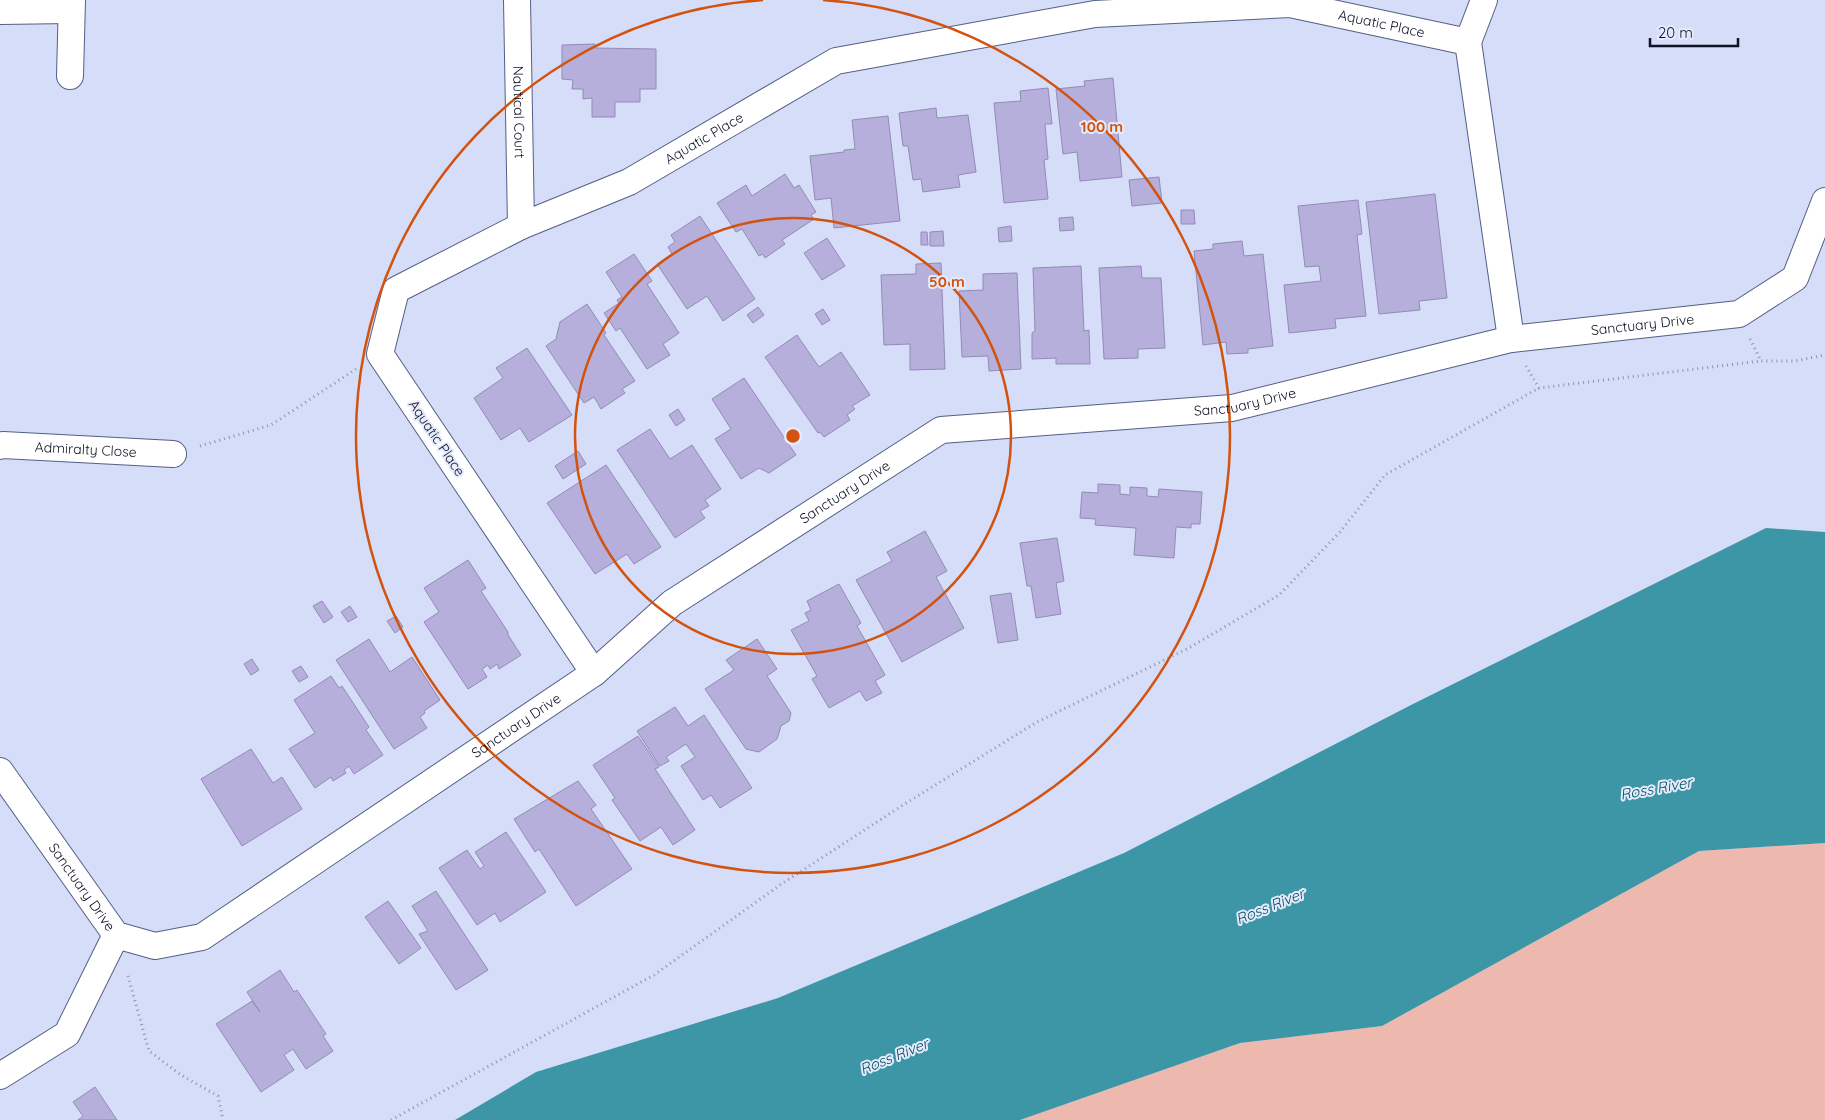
<svg xmlns="http://www.w3.org/2000/svg" width="1825" height="1120" font-family="Quicksand,sans-serif">
	<style>
		.green { fill: #edb8ad }
		.water { fill: #3d96a6 }
		.building { fill: #b6afdc; stroke: #928bb6 }
		.lines { fill: none; stroke-linecap: round; stroke-linejoin: round }
		.street-casing { stroke: #555f86; stroke-width: 28 }
		.path { stroke: #8d93aa; stroke-width: 3; stroke-dasharray: 1 4; stroke-linecap: butt }
		.street { stroke: #fff; stroke-width: 26 }
		.ring { fill: none; stroke: #d2520e; stroke-width: 2.5 }
		.labels { text-anchor: middle; dominant-baseline: central; stroke-width: 4; stroke-linejoin: round; paint-order: stroke }
		.street-label { font-size: 14px; fill: #0e1222; stroke: #e5ebfd }
		.water-label { font-size: 15px; font-style: italic; fill: #00505d; stroke: #e5ebfd }
		.centre { fill: #d2520e; stroke: #e5ebfd; stroke-width: 2.5 }
		.ring-label { font-size: 15px; text-anchor: middle; font-weight: bold; fill: #d2520e; stroke: #e5ebfd; stroke-width: 4; stroke-linejoin: round; paint-order: stroke }
	</style>
	<rect width="100%" height="100%" fill="#d5ddf8"/>
	<polygon class="green" points="1825,843 1825,1120 1020,1120 1240,1043 1382,1026 1699,851"/>
	<polygon class="water" points="1766,528 1825,532 1825,843 1699,851 1382,1026 1240,1043 1020,1120 455,1120 536,1072 778,998 1124,853 1413,704"/>
	<g class="building">
		<polygon points="595,44 595,48 656,49 656,89 640,89 640,102 615,102 615,117 592,117 592,98 583,99 583,89 572,89 573,80 562,79 562,45"/>
		<polygon points="1113,78 1122,177 1080,181 1077,152 1063,154 1056,89 1085,86 1084,81"/>
		<polygon points="1048,88 1052,124 1045,124 1048,159 1044,160 1048,199 1004,203 994,103 1021,101 1020,91"/>
		<polygon points="936,108 937,118 968,115 976,172 958,175 960,187 923,192 921,179 913,180 908,146 903,146 899,113"/>
		<polygon points="888,116 900,221 834,228 831,198 815,200 810,156 844,152 844,150 855,149 852,120"/>
		<polygon points="785,174 794,188 799,185 816,212 811,215 814,219 782,240 785,244 765,258 763,254 759,256 742,229 736,232 717,203 746,185 752,196"/>
		<polygon points="1159,177 1162,203 1132,206 1129,180"/>
		<polygon points="1435,194 1447,298 1419,301 1420,310 1379,314 1366,202"/>
		<polygon points="1358,200 1362,234 1357,235 1366,316 1335,319 1336,328 1289,333 1284,285 1321,281 1319,266 1305,267 1298,206"/>
		<polygon points="1181,210 1194,210 1195,224 1181,224"/>
		<polygon points="700,216 755,299 723,321 707,296 687,309 657,264 672,254 668,247 675,242 671,235"/>
		<polygon points="1073,217 1074,230 1060,231 1059,218"/>
		<polygon points="1011,226 1012,241 999,242 998,228"/>
		<polygon points="943,231 944,246 930,246 930,232"/>
		<polygon points="921,232 927,232 928,245 921,245"/>
		<polygon points="827,238 845,266 822,280 804,253"/>
		<polygon points="1242,241 1244,256 1263,254 1273,346 1248,349 1248,353 1227,354 1226,342 1203,345 1194,251 1213,249 1213,244"/>
		<polygon points="634,254 652,281 647,284 679,333 663,344 670,355 647,369 620,328 616,331 604,313 619,303 617,300 622,297 606,272"/>
		<polygon points="941,263 945,369 910,370 910,344 884,345 881,275 916,274 916,264"/>
		<polygon points="1081,266 1084,331 1089,330 1090,364 1056,364 1056,358 1032,359 1032,333 1035,331 1033,268"/>
		<polygon points="1141,266 1142,278 1161,278 1165,348 1138,349 1138,358 1104,359 1099,268"/>
		<polygon points="1017,273 1021,369 989,371 988,356 962,357 959,291 983,290 983,274"/>
		<polygon points="587,304 606,333 604,335 635,381 622,389 625,393 601,409 594,397 584,403 546,346 556,339 560,322"/>
		<polygon points="758,307 764,315 753,323 747,315"/>
		<polygon points="823,309 830,320 822,325 815,314"/>
		<polygon points="797,335 819,367 841,352 870,395 852,406 855,409 847,415 850,420 824,437 820,432 818,433 765,357"/>
		<polygon points="527,348 572,415 529,442 520,428 501,440 474,398 503,378 496,368"/>
		<polygon points="744,378 796,455 769,473 759,468 741,479 715,439 731,429 712,399"/>
		<polygon points="678,409 685,420 676,426 669,415"/>
		<polygon points="650,429 670,459 692,445 721,489 705,500 709,506 700,511 705,518 675,538 617,450"/>
		<polygon points="578,451 586,464 563,479 555,466"/>
		<polygon points="606,465 661,547 634,564 627,554 595,574 547,503"/>
		<polygon points="1098,484 1120,485 1120,494 1130,495 1130,487 1147,488 1147,496 1158,497 1159,489 1202,492 1200,524 1191,524 1191,528 1176,527 1174,558 1134,555 1136,528 1095,525 1096,519 1080,518 1082,492 1098,493"/>
		<polygon points="925,531 947,571 936,577 964,628 902,662 856,580 892,561 887,552"/>
		<polygon points="1057,538 1064,581 1056,583 1061,614 1036,618 1031,586 1027,586 1020,543"/>
		<polygon points="468,560 486,588 481,591 508,632 508,635 521,655 499,669 497,664 490,669 488,665 482,669 487,677 468,689 424,622 439,612 424,588"/>
		<polygon points="839,584 861,623 857,626 885,675 875,681 882,693 866,701 860,691 829,708 812,679 817,676 791,630 809,621 805,613 811,610 807,601"/>
		<polygon points="1011,593 1018,640 998,643 990,596"/>
		<polygon points="322,601 333,617 324,623 313,606"/>
		<polygon points="350,606 357,617 348,622 341,612"/>
		<polygon points="396,616 403,627 395,633 387,621"/>
		<polygon points="369,639 390,672 412,657 440,700 424,711 425,713 420,717 427,728 394,749 336,660"/>
		<polygon points="757,639 777,669 767,676 791,713 789,721 781,726 777,739 759,752 746,749 705,689 734,670 726,660"/>
		<polygon points="252,659 259,670 251,675 244,664"/>
		<polygon points="301,666 308,677 299,682 292,671"/>
		<polygon points="331,676 339,688 342,686 369,727 366,730 383,755 354,774 349,766 344,770 346,773 333,781 331,777 315,788 289,749 315,733 294,700"/>
		<polygon points="675,707 688,726 704,715 752,788 720,808 711,795 703,800 681,766 695,757 686,744 666,757 669,761 660,766 637,731"/>
		<polygon points="638,736 659,767 655,769 695,830 673,845 661,827 640,841 612,800 615,798 593,765"/>
		<polygon points="251,749 273,783 282,777 302,809 242,846 201,779"/>
		<polygon points="578,781 596,805 591,809 632,869 576,906 539,849 535,852 514,819"/>
		<polygon points="506,832 546,892 500,922 495,913 477,925 439,868 467,850 480,869 484,866 475,852"/>
		<polygon points="436,891 488,970 456,990 419,934 428,931 412,906"/>
		<polygon points="388,901 421,948 399,964 365,917"/>
		<polygon points="280,970 294,992 297,990 326,1034 323,1036 333,1051 306,1069 293,1049 284,1055 294,1070 261,1092 216,1024 252,1001 260,1012 247,992"/>
		<polygon points="95,1087 117,1120 78,1120 83,1116 73,1102"/>
	</g>
	<g class="lines">
		<g class="street-casing">
			<g id="street">
				<path id="s1" d="M517,0l4,226"/>
				<polyline points="1484,0 1468,42 1511,339"/>
				<polyline points="0,11 71,10"/>
				<polyline points="70,76 72,0"/>
				<path id="s2" d="M0,446l3,-1 170,9"/>
				<path id="s3" d="M594,673l-214,-319 16,-64 125,-64 108,-44 207,-121 259,-47 195,-10 178,38"/>
				<path id="s4" d="M0,771l116,164 39,11 47,-9 392,-264 78,-70 269,-173 291,-22 279,-69 228,-25 56,-36 30,-77"/>
				<polyline points="0,1076 67,1034 116,935"/>
			</g>
		</g>
		<g class="path">
			<polyline points="1750,339 1761,361 1795,361 1825,355"/>
			<polyline points="1526,366 1539,388 1761,361"/>
			<polyline points="200,446 271,425 356,369"/>
			<polyline points="128,976 149,1051 181,1075 218,1096 223,1120"/>
			<polyline points="391,1120 654,975 780,885 903,805 1037,722 1187,649 1279,595 1340,532 1385,475 1539,388"/>
		</g>
		<use href="#street" class="street"/>
	</g>
	<g class="ring">
		<circle cx="793" cy="436" r="218"/>
		<path d="M823 0A437 437 0 1 1 763 0"/>
	</g>
	<g class="labels">
		<g class="street-label">
			<text stroke="none"><textPath href="#s3" startOffset="1499">Aquatic Place</textPath></text>
			<text stroke="none"><textPath href="#s1" startOffset="112">Nautical Court</textPath></text>
			<text stroke="none"><textPath href="#s3" startOffset="794">Aquatic Place</textPath></text>
			<text stroke="none"><textPath href="#s4" startOffset="1898">Sanctuary Drive</textPath></text>
			<text stroke="none"><textPath href="#s4" startOffset="1492">Sanctuary Drive</textPath></text>
			<text transform="translate(437 438) rotate(56)">Aquatic Place</text>
			<text stroke="none"><textPath href="#s2" startOffset="86">Admiralty Close</textPath></text>
			<text stroke="none"><textPath href="#s4" startOffset="1072">Sanctuary Drive</textPath></text>
			<text stroke="none"><textPath href="#s4" startOffset="668">Sanctuary Drive</textPath></text>
			<text stroke="none"><textPath href="#s4" startOffset="142">Sanctuary Drive</textPath></text>
		</g>
		<g class="water-label">
			<text transform="translate(1656 788) rotate(-10)">Ross River</text>
			<text transform="translate(1270 906) rotate(-22)">Ross River</text>
			<text transform="translate(894 1056) rotate(-22)">Ross River</text>
		</g>
	</g>
	<circle cx="793" cy="436" r="8" class="centre"/>
	<g class="ring-label">
		<text x="1102" y="132">100 m</text>
		<text x="947" y="287">50 m</text>
	</g>
	<path d="M1650 38v8h88v-8" fill="none" stroke="#0e1222" stroke-width="2.5"/>
	<text x="1658" y="38" font-size="15" fill="#0e1222" stroke="#e5ebfd" stroke-width="4" paint-order="stroke">20 m</text>
</svg>
